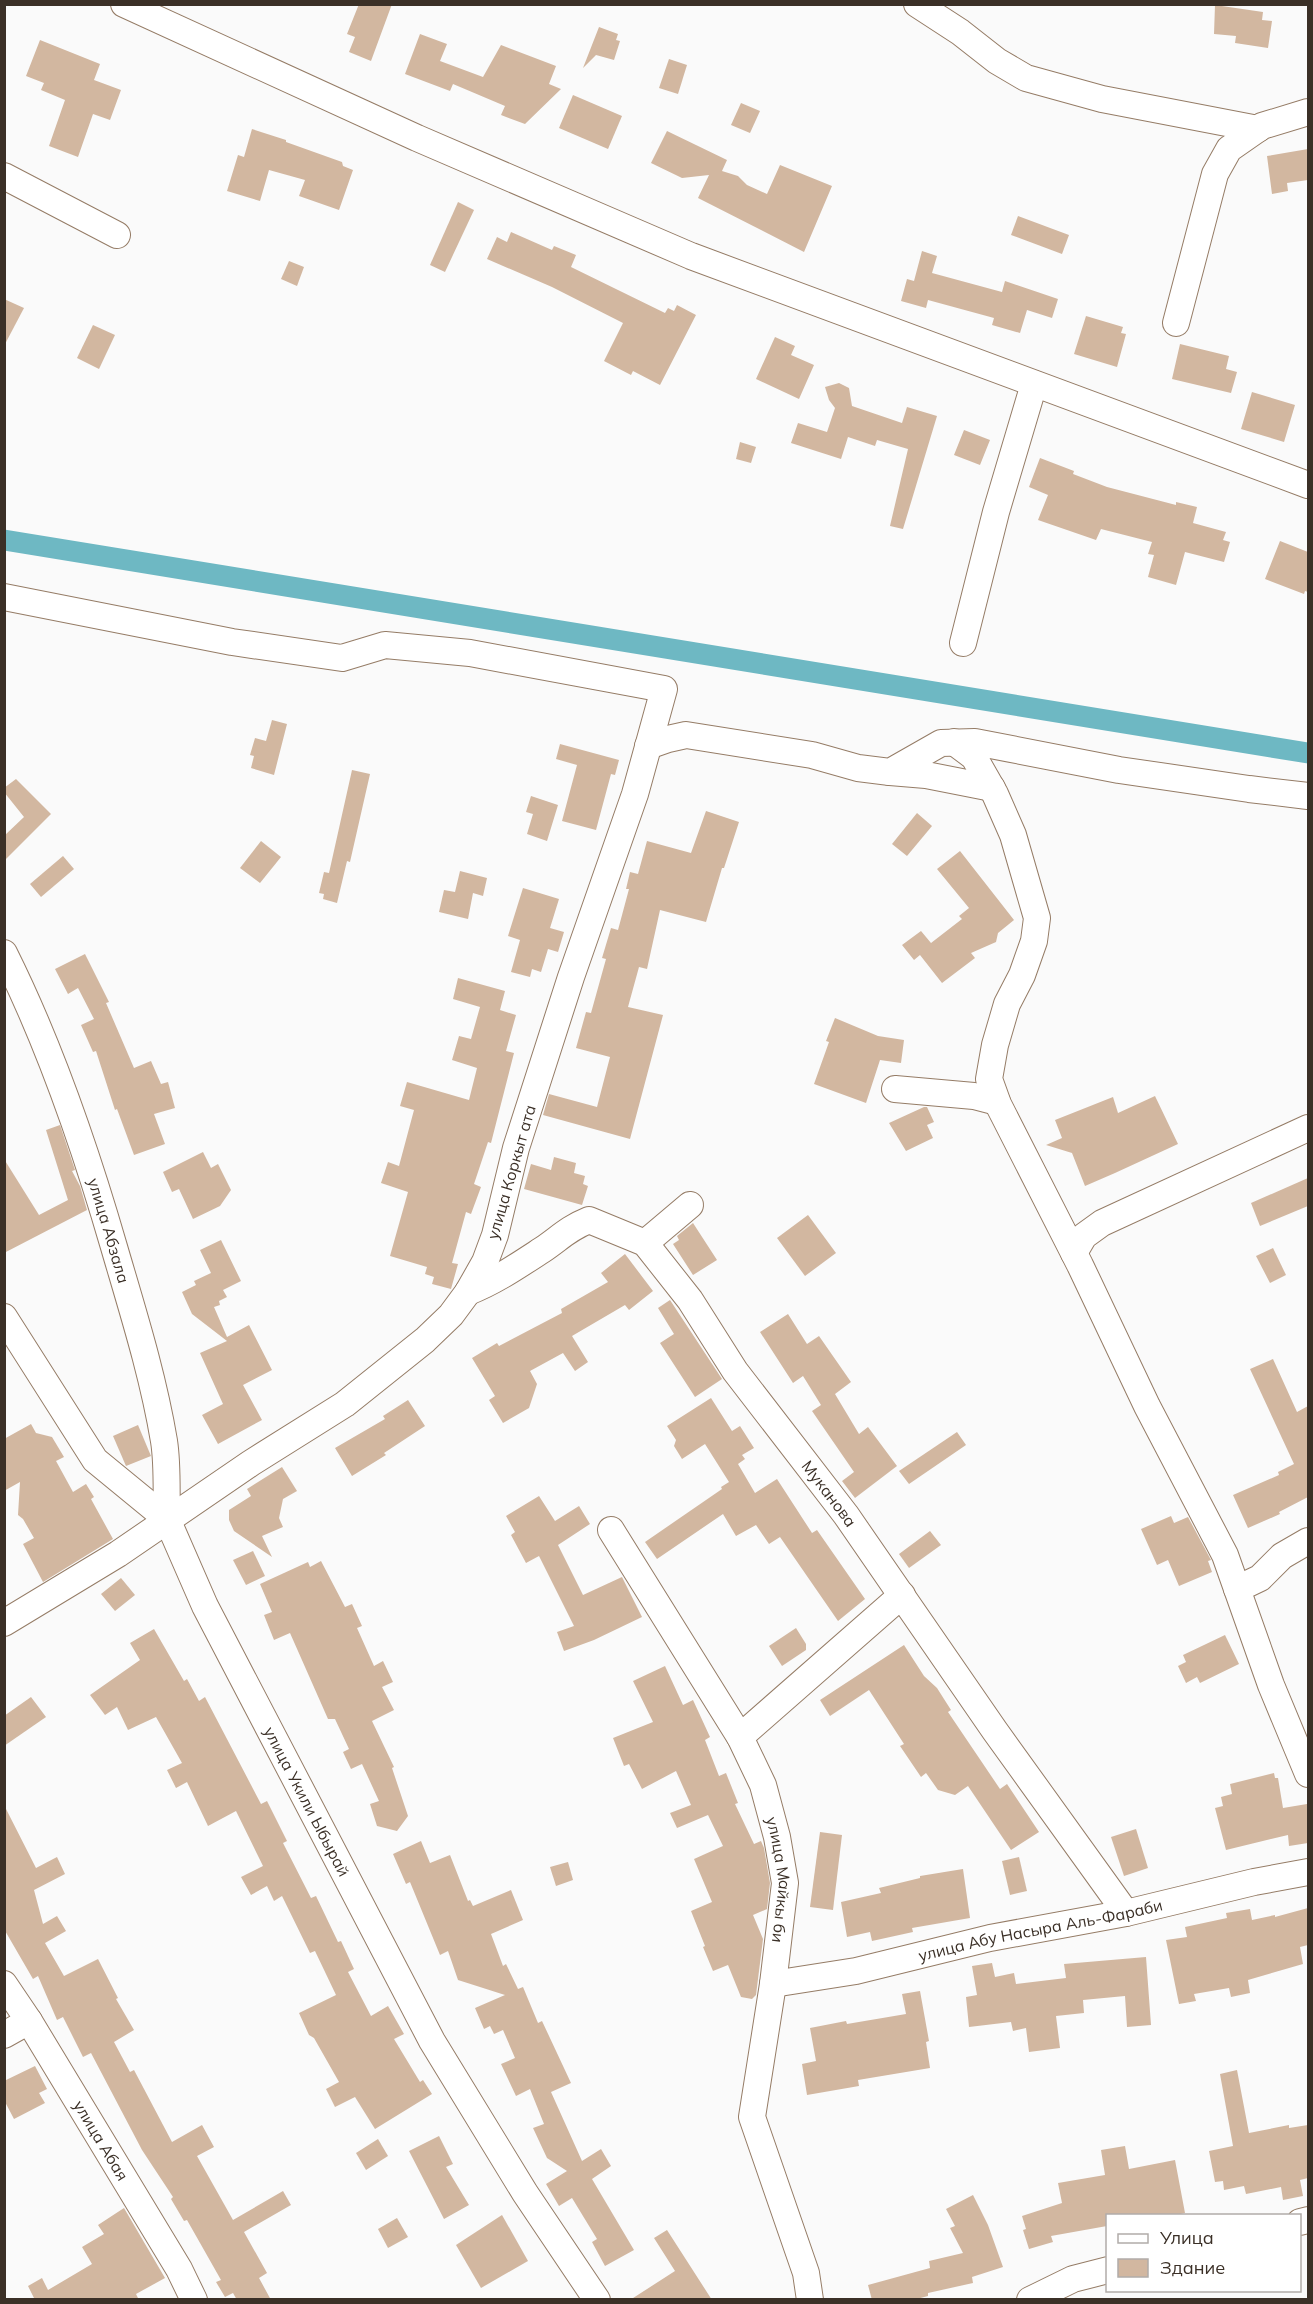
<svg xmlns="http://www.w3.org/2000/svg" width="1313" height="2304" font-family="Mulish,sans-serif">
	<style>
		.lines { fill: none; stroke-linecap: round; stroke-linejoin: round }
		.canal { stroke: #6eb8c3; stroke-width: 21 }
		.building { fill: #d2b7a0 }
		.minor-casing { stroke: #957c66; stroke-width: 28 }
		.minor { stroke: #fff; stroke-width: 26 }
		.labels { text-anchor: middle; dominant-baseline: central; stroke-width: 4.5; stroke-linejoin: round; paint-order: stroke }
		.street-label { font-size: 16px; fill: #3b3027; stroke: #fff }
	</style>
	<rect width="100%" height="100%" fill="#fafafa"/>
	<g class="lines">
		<polyline class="canal" points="4,540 1308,753"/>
	</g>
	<g class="building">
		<polygon points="359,4 392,4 371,61 349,52 355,37 347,34"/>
		<polygon points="1215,5 1263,12 1262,20 1272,21 1268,48 1235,43 1236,36 1214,34"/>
		<polygon points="599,27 618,34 616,40 620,41 614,60 596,55 583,68"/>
		<polygon points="420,34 447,44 440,61 483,77 501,45 556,66 549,84 561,89 525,124 501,115 505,106 453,84 450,91 405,74"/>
		<polygon points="40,40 100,64 94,80 121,90 110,120 93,114 78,157 49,146 65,100 41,90 44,83 26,76"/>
		<polygon points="669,59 687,65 678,94 659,88"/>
		<polygon points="573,95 622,116 608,149 559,128"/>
		<polygon points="741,103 760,111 750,133 731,125"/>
		<polygon points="252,129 286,140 286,142 342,162 343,166 353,170 339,210 299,196 305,180 269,170 260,201 227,191 238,155 244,157"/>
		<polygon points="667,131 727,160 722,171 738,176 747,185 767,194 780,165 832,186 804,252 698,198 709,175 682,178 651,163"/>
		<polygon points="1308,149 1308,180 1287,183 1288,191 1272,194 1267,156"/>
		<polygon points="458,202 474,210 445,272 430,265"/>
		<polygon points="1018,216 1069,235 1062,254 1011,235"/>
		<polygon points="511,232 552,250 554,246 576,255 571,267 665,313 668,308 674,311 677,305 696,315 660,385 633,371 631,375 604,361 623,323 552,287 487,259 497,237 507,242"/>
		<polygon points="922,251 937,256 932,273 1002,292 1005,281 1058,299 1052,318 1027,310 1020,333 992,325 994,318 928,300 926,308 901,301 907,279 914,281"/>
		<polygon points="289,261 304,267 297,286 281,279"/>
		<polygon points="4,299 24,308 4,346"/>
		<polygon points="1086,316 1123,327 1121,333 1126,334 1117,367 1074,354"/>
		<polygon points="93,325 115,335 99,369 77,358"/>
		<polygon points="775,337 795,346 791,355 814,365 799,399 756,379"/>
		<polygon points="1180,344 1229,356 1226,369 1237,372 1231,393 1172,379"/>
		<polygon points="839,383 849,388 852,406 902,423 907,407 937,416 903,529 890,526 908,449 877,440 875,446 848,437 841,459 791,443 798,423 827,432 835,408 829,400 825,387"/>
		<polygon points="1252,392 1295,405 1284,442 1241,429"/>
		<polygon points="964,430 990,440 980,465 954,455"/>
		<polygon points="740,442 756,447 751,463 736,459"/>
		<polygon points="1040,458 1074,471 1073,474 1107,487 1176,505 1176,502 1197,507 1193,523 1226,532 1223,540 1230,542 1224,562 1185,552 1176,585 1148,577 1154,555 1148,554 1152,542 1101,529 1096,540 1038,520 1048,495 1029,487"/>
		<polygon points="1280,541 1308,552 1308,592 1305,591 1304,594 1265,579"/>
		<polygon points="272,720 287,724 274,775 251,768 254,756 250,755 255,738 266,741"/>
		<polygon points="560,744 619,760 615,775 611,774 596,830 562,821 577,765 556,759"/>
		<polygon points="352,770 370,774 350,862 347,861 337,903 323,899 324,894 319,893 324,872 329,873"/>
		<polygon points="16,779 51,814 4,861 4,836 24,817 4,792 4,788"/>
		<polygon points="531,796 558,805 547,841 527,834 533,814 526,812"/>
		<polygon points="706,811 739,822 724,868 722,868 706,922 660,910 647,969 639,967 628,1007 663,1015 630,1139 543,1115 549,1094 597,1107 610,1057 576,1048 586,1012 591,1013 606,959 602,958 611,928 618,930 629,889 626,889 630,872 638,874 647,841 691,853"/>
		<polygon points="917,813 932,826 907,856 892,844"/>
		<polygon points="261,841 281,857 260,883 240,868"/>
		<polygon points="960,851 1014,920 998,933 996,942 971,953 975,958 942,983 920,955 914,960 902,945 921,931 931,943 962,919 959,916 969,908 937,869"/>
		<polygon points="63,856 74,869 41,897 30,884"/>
		<polygon points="460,871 487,878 483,896 473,893 468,919 439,912 444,890 455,892"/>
		<polygon points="523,888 559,899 550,928 564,932 558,952 548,949 541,972 532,969 530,977 511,972 520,940 508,936"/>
		<polygon points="85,954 109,1002 106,1003 134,1068 151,1061 161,1084 168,1082 175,1108 154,1114 165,1144 134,1155 117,1109 115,1110 96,1051 93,1052 81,1025 94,1019 78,988 68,994 55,969"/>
		<polygon points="458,978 505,991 500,1010 516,1015 506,1051 514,1053 491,1143 488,1142 474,1184 481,1187 471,1214 466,1212 452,1263 458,1264 451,1289 432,1284 434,1277 425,1274 427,1267 390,1256 408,1192 381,1183 388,1162 399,1166 414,1110 400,1106 407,1082 469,1100 477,1068 452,1060 459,1036 471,1039 480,1007 453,999"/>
		<polygon points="835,1018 878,1036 904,1040 901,1063 880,1060 866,1103 814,1084 829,1042 826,1041"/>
		<polygon points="1155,1096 1178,1144 1115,1173 1085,1186 1072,1153 1046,1145 1062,1138 1055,1120 1113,1097 1118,1113"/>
		<polygon points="924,1107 927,1107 934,1122 927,1125 933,1138 906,1151 889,1123"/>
		<polygon points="60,1125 75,1170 72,1171 80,1186 87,1210 4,1253 4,1159 39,1215 68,1200 46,1130"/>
		<polygon points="203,1152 211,1168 218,1164 231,1190 220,1206 193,1219 179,1189 172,1192 163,1172"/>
		<polygon points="554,1157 576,1163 574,1173 585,1176 583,1184 588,1186 582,1205 524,1189 531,1164 551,1170"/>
		<polygon points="1308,1178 1308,1206 1260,1226 1251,1203"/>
		<polygon points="808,1215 836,1253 805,1276 777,1238"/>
		<polygon points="693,1223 717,1260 693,1275 673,1244 679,1240 677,1236"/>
		<polygon points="221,1240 241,1281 223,1290 227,1297 219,1301 220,1305 214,1307 227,1337 249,1325 272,1370 243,1385 262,1420 218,1444 202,1415 223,1404 200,1353 227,1341 192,1314 182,1292 196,1285 194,1281 211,1273 200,1250"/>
		<polygon points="1273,1248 1286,1275 1270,1283 1256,1256"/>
		<polygon points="625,1254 653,1291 629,1310 625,1305 572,1336 588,1362 575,1371 563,1353 530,1371 537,1384 529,1408 503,1423 489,1400 495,1396 472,1358 497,1343 499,1346 562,1313 561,1309 608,1282 601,1273"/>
		<polygon points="670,1300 722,1379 695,1397 660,1343 674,1334 658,1308"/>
		<polygon points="788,1314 807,1344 819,1336 851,1382 835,1394 859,1434 868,1427 897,1466 855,1498 842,1481 854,1472 812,1411 821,1405 803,1376 793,1383 760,1332"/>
		<polygon points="1273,1359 1297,1412 1308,1406 1308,1497 1279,1512 1280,1514 1248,1528 1233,1495 1279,1475 1278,1472 1294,1464 1250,1369"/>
		<polygon points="711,1398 732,1431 740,1426 754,1448 742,1455 745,1459 738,1464 755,1493 777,1479 812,1533 817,1530 865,1599 838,1621 780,1537 769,1544 756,1525 736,1536 723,1514 657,1559 645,1542 722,1489 721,1487 729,1482 705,1444 682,1459 674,1446 676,1440 667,1426"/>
		<polygon points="408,1400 425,1426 384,1453 386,1455 352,1476 335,1448 385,1419 383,1416"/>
		<polygon points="31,1424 36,1433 52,1437 64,1457 56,1461 73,1492 86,1484 94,1497 91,1499 113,1539 43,1582 23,1544 34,1538 23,1519 18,1515 20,1482 4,1491 4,1439"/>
		<polygon points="138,1425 151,1456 126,1466 113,1436"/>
		<polygon points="957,1432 966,1445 909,1484 899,1471"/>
		<polygon points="282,1467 297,1491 283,1499 279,1518 283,1527 262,1536 272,1557 234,1531 229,1520 229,1510 251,1496 247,1489"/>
		<polygon points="539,1496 555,1521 579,1506 590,1524 558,1545 583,1595 622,1577 642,1617 594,1640 564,1651 557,1632 574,1626 539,1556 526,1563 511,1535 515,1532 506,1516"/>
		<polygon points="1171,1516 1174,1523 1188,1517 1211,1560 1208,1561 1212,1572 1179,1586 1168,1560 1157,1565 1141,1529"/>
		<polygon points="930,1531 941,1545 909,1568 899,1554"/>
		<polygon points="253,1551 265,1576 246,1585 233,1560"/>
		<polygon points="321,1561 345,1607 352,1604 362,1626 357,1628 374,1666 383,1661 393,1682 382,1687 394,1710 372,1721 394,1767 392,1768 408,1816 397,1831 377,1826 370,1804 379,1801 362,1764 351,1769 343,1752 349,1749 335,1719 328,1719 290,1633 274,1640 264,1615 272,1612 260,1584 308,1562 310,1567"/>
		<polygon points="121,1578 135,1595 115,1611 101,1594"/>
		<polygon points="796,1628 806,1644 806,1650 782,1666 769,1646"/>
		<polygon points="154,1629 184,1681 187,1679 199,1701 205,1697 261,1804 267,1801 287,1841 283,1843 311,1898 316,1896 338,1942 341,1941 354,1969 348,1972 371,2016 388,2006 404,2034 394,2039 420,2082 423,2080 432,2094 375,2129 355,2097 335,2107 326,2089 339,2082 314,2038 309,2035 299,2013 336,1995 315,1951 310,1953 282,1896 274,1901 267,1886 251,1895 241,1877 263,1866 236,1811 208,1826 187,1782 176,1788 167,1770 182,1763 156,1717 128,1730 117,1707 105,1715 90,1695 140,1660 130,1643"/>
		<polygon points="1225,1635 1239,1664 1200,1683 1197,1677 1186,1683 1178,1666 1186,1662 1183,1655"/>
		<polygon points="904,1645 924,1676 937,1688 951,1710 948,1712 1000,1789 1007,1784 1039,1832 1011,1850 968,1786 955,1795 938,1790 926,1773 921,1777 900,1746 904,1744 869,1690 830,1716 820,1700"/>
		<polygon points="665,1666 683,1705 693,1700 710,1737 705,1740 719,1776 726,1773 738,1803 735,1804 754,1844 761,1841 764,1848 770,1883 767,1909 753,1915 763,1939 756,1995 752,1999 741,1997 728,1965 713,1971 703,1947 705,1946 691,1911 712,1902 694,1859 723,1846 708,1815 677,1828 670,1813 691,1805 676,1771 642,1789 629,1764 624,1766 613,1738 653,1722 633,1681"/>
		<polygon points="31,1697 46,1717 4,1746 4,1716"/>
		<polygon points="1274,1773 1275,1778 1278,1778 1283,1808 1307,1804 1308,1843 1289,1846 1288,1835 1226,1850 1215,1808 1223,1806 1221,1797 1232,1794 1230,1784"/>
		<polygon points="4,1805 36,1868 57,1857 65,1874 34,1890 43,1924 57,1916 66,1931 45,1943 64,1976 98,1959 118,1998 116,1999 134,2030 114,2042 130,2072 134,2070 172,2142 202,2125 214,2147 197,2156 233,2220 283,2191 291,2205 244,2232 267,2273 259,2278 271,2300 237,2300 233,2293 225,2297 216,2282 221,2280 187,2220 184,2221 171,2199 173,2197 142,2150 91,2053 83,2057 63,2017 57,2020 38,1976 33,1979 4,1929"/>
		<polygon points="1136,1829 1148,1868 1124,1876 1111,1837"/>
		<polygon points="820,1832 842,1835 833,1910 810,1907"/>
		<polygon points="421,1841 430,1863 450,1855 468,1901 470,1900 473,1906 511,1890 523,1920 491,1934 503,1966 506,1964 518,1989 523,1987 538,2023 542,2021 571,2083 551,2092 582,2161 601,2149 611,2166 592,2179 634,2250 605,2266 592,2242 597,2239 572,2198 559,2206 546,2184 567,2171 547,2158 533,2128 544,2124 530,2089 516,2096 501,2064 515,2058 503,2030 494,2034 490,2026 484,2029 475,2008 505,1995 458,1980 448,1951 440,1955 410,1882 406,1884 393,1854"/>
		<polygon points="1019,1857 1027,1891 1010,1895 1002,1861"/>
		<polygon points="568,1862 573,1880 556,1886 550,1867"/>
		<polygon points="963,1869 970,1918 912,1928 913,1932 872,1941 870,1932 847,1937 841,1902 881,1893 879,1888 920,1878 920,1876"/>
		<polygon points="1308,1908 1308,1945 1300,1947 1303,1964 1248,1980 1250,1993 1231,1997 1229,1988 1194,1994 1196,2001 1179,2004 1166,1940 1187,1937 1185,1927 1227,1918 1226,1913 1250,1909 1252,1920 1275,1915 1275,1917"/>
		<polygon points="1146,1957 1151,2025 1127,2027 1125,1996 1083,2000 1084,2013 1056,2016 1060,2048 1029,2052 1026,2028 1013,2031 1011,2022 969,2027 966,1997 977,1995 972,1966 992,1963 995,1977 1014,1973 1016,1984 1066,1978 1064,1964"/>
		<polygon points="920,1991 929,2041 926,2042 930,2068 858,2080 859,2086 807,2095 802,2064 816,2061 810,2028 846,2021 847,2024 906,2014 902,1994"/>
		<polygon points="35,2066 47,2089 39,2093 45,2103 14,2119 4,2100 4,2081"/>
		<polygon points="1237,2070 1249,2133 1289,2125 1289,2128 1308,2125 1308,2178 1300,2180 1303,2196 1283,2200 1281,2187 1246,2194 1244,2186 1224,2190 1223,2181 1215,2182 1209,2151 1233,2146 1220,2074"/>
		<polygon points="439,2136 453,2164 446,2167 469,2205 444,2219 409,2151"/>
		<polygon points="378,2139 388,2156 366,2170 356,2153"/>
		<polygon points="1125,2146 1129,2169 1175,2160 1185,2213 1171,2216 1107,2216 1107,2226 1051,2236 1053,2242 1029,2249 1023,2230 1026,2229 1022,2216 1062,2203 1058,2183 1105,2175 1101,2150"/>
		<polygon points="973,2195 988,2225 1003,2267 972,2277 973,2283 928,2293 928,2296 913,2300 872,2300 868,2285 930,2268 929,2261 963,2253 950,2228 955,2226 946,2209"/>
		<polygon points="124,2208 165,2278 136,2294 139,2300 32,2300 34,2298 28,2286 42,2278 48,2290 92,2264 82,2247 104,2234 98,2225"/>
		<polygon points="502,2215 528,2261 481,2288 456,2245"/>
		<polygon points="397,2218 408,2237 388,2248 378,2229"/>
		<polygon points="667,2230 712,2300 630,2300 675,2271 654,2238"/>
	</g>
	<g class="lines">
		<g class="minor-casing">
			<g id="minor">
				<polyline points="124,4 417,138 691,256 1308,485"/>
				<polyline points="917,4 960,32 997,61 1026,78 1102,99 1258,129"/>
				<polyline points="4,176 117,235"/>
				<polyline points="1176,323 1215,174 1229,149 1262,126 1308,112"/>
				<polyline points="4,597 232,642 342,658 385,645 470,653 664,689 635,794 571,977 516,1148 495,1235 485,1262 468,1292 451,1315 425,1340 345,1404 251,1463 118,1554 4,1623"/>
				<polyline points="963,643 996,512 1034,384"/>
				<polyline points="954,742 974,757 995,794 1013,835 1037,918 1034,941 1022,975 1007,1004 995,1045 989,1079 998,1104 1080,1265 1147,1406 1225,1555 1271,1685 1308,1774"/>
				<polyline points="648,746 668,739 686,735 812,755 858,768 890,772 941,743 975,742 1119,770 1249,789 1308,796"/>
				<polyline points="890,772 926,775 992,788"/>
				<path id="s1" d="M4,953c47,94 81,194 110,294 19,65 39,128 50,194 4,25 2,53 3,78"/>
				<polyline points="895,1089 974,1096 997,1102"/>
				<polyline points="645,1243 690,1205"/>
				<polyline points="1074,1253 1084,1236 1102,1223 1308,1128"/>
				<path id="s2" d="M468,1292c26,-10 51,-27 74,-42 18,-12 25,-21 47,-30l56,23 45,57 45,71 111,144 149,216 131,182"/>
				<path id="s3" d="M4,1317l91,143 72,59 38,87 227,435 93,152 72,107"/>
				<path id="s4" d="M611,1530l129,207 23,48 14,52 8,46 -12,101 -21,133 54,156 4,27"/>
				<polyline points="1237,1589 1260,1578 1282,1556 1308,1541"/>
				<polyline points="740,1737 902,1595"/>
				<path id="s5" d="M4,1984l25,37 150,248 15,31"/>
				<path id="s6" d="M773,1984l83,-13 134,-33 136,-25 128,-31 54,-10"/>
				<polyline points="4,2035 29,2021"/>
				<polyline points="1300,2222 1308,2220"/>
				<polyline points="1030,2300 1073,2279 1108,2270"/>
			</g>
		</g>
		<use href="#minor" class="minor"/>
	</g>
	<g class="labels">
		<g class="street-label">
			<text transform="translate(511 1172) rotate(-74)">улица Коркыт ата</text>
			<text stroke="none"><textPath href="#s1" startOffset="297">улица Абзала</textPath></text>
			<text stroke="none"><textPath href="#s2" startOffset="513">Муканова</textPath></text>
			<text stroke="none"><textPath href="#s3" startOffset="578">улица Укили Ыбырай</textPath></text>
			<text stroke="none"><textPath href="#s4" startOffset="394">улица Майкы би</textPath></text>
			<text stroke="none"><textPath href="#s6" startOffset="273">улица Абу Насыра Аль-Фараби</textPath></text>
			<text stroke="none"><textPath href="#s5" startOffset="184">улица Абая</textPath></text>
		</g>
	</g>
	<rect width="1313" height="2304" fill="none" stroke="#3b3027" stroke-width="12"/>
	<rect x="1106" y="2214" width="195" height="78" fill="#ffffff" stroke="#b1aca9" stroke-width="1.5"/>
	<rect x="1118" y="2234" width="30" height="9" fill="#ffffff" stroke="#b1aca9" stroke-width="1.5"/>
	<text x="1160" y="2244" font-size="18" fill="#3b3027">Улица</text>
	<rect x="1118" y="2259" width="30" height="18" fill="#d2b7a0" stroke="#b1aca9" stroke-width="1.5"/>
	<text x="1160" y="2274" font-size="18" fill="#3b3027">Здание</text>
</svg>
